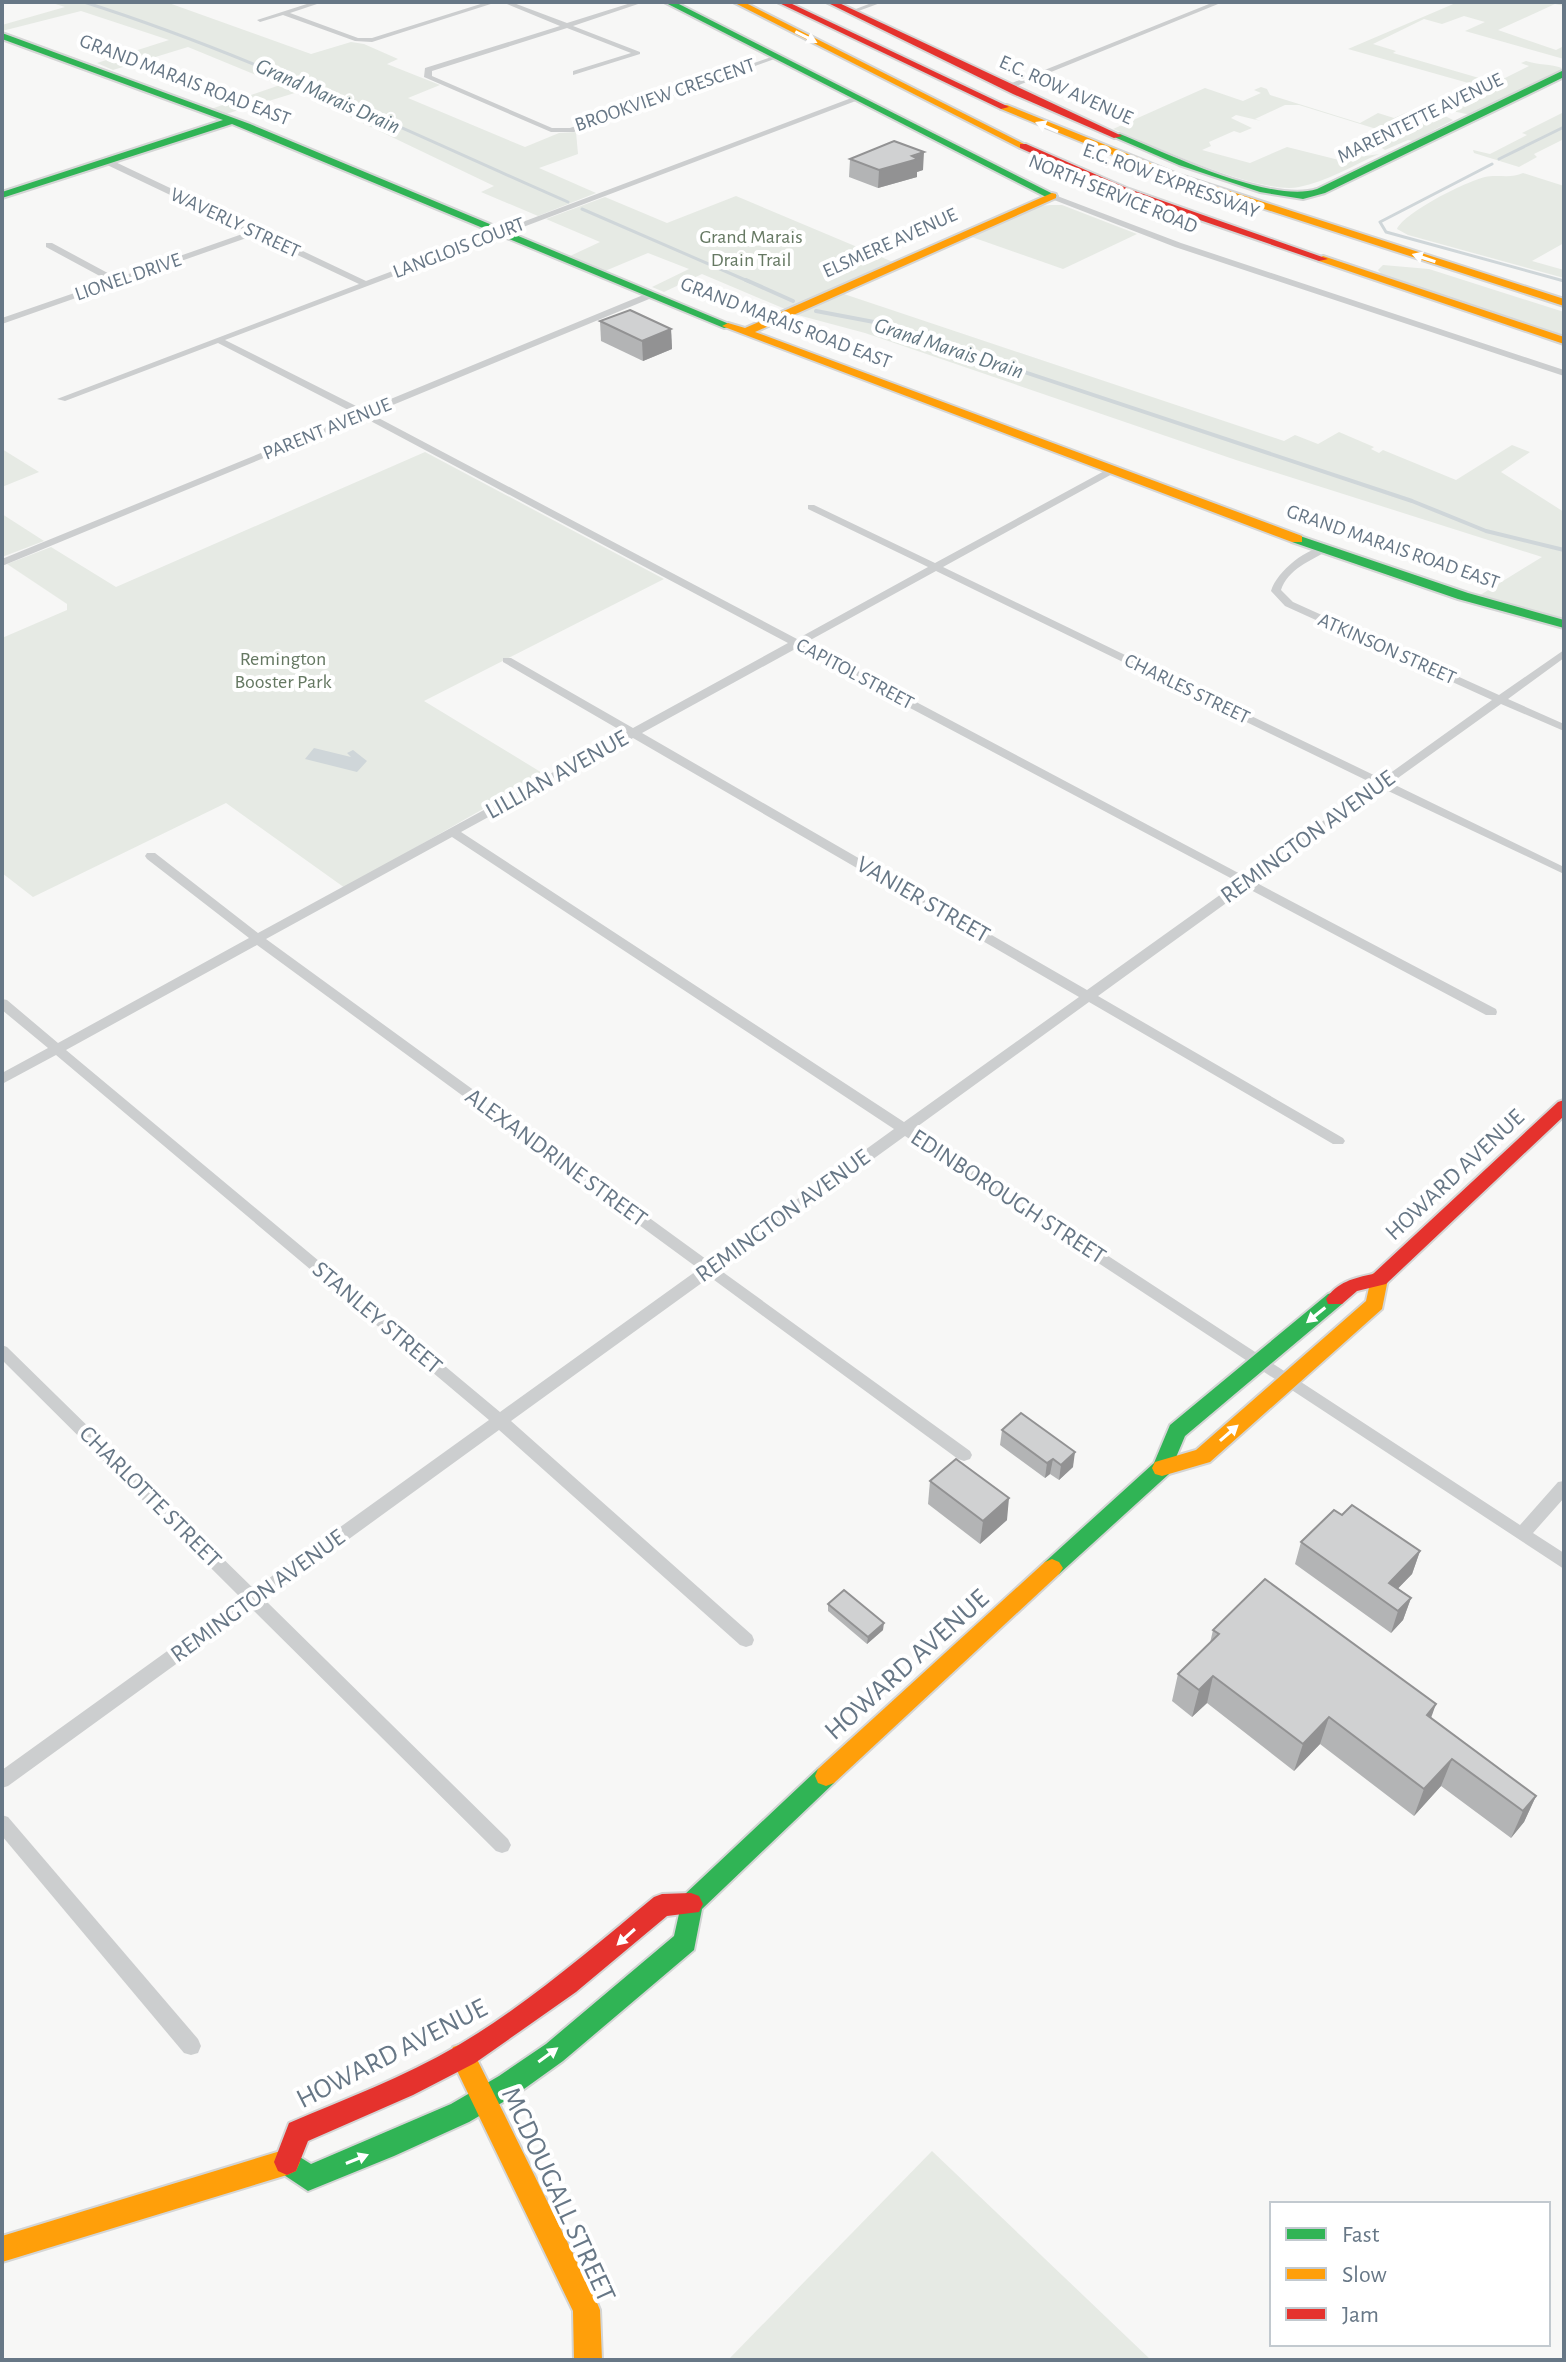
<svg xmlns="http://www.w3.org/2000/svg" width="1566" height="2362" font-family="'Alegreya Sans',sans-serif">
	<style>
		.green { fill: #e6eae4 }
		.water { fill: #cfd6d9 }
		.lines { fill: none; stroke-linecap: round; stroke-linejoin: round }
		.stream-far1 { stroke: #cfd6d9; stroke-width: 3 }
		.stream { stroke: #cfd6d9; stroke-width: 4 }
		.fast-casing { stroke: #d4d5d5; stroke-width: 4 }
		.slow-casing { stroke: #d4d5d5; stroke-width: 4 }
		.jam-casing { stroke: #d4d5d5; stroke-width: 4 }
		.street { fill: #cccecf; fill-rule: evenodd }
		.fast { fill: #30b455; fill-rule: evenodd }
		.slow { fill: #ff9f0a; fill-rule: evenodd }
		.jam { fill: #e5322d; fill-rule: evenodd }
		.wall { fill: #b3b4b5 }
		.shaded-wall { fill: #929293 }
		.building { fill: #d0d1d2; stroke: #929293; stroke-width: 2 }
		.oneway { fill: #fff }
		.labels { text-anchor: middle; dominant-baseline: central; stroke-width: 8; stroke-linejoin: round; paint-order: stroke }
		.far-street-label { font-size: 20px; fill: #677786; stroke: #fff }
		.far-park-label { font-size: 20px; fill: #657862; stroke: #fff }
		.far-water-label { font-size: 22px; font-style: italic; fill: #637782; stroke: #fff }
		.street-label { font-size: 24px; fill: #677786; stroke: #fff }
		.near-street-label { font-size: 28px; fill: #677786; stroke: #fff }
	</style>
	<rect width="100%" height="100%" fill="#f7f7f6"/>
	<g class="green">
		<polygon points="49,2 166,2 311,54 351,42 364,44 398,59 387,64 440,85 408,98 525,147 559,133 576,132 578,154 539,168 596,193 538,216 481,192 494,186 298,92 226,114 211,109 280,85 188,47 113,70 97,63 169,40 81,11 2,31 2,25 65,7"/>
		<path d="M1458,2h106v4l-9,-2 -57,26 58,20 8,-4v13l-99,-28 20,-9 -21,-6 -22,8 -18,-5 -51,25 23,7 -3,2 93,27 13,1 30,-15 -8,-3 5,-2c12,4 25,3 36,7l-2,3 -89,44 -28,-6 12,-2 33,-15 -4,-2 2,-2 -138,-39z"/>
		<path d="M1261,87l6,2 3,6 90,28 18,-10 16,5 16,-7 8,2 -15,8 14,5 24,-12 12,6 -40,21 -5,-1 -23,10 -6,-4 20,-10 -100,-31h-14l-30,14 6,2 -25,-6 -5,3 21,10 -12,5 -6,-2 -25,11 2,4 -9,4 48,13 37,-16 52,13 40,-6c-25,11 -53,28 -80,33 -40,8 -145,-41 -186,-58l92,-41 38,13 18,-8 -7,-3z"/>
		<polygon points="1564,112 1564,139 1534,154 1537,157 1519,167 1474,153 1473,150 1490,154 1527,135 1522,133"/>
		<path d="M1523,173l41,13v57l-32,18 32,9v8l-156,-43 -11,-6c8,-17 68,-47 88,-52 12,-3 26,2 38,-4z"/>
		<polygon points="736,196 893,262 785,309 702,274 664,292 652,287 689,269 648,253 605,271 570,256 600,242 546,219 605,197 667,223"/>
		<polygon points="1051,205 1062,205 1137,234 1063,269 969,236 1039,206"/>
		<polygon points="1383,265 1429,269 1564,312 1564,338 1383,276 1378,270"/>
		<polygon points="841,293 1284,441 1295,435 1318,444 1339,432 1374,447 1371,449 1379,453 1383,450 1456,480 1512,445 1530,452 1501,472 1564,512 1564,618 1477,597 1542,557 1236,460 865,333 794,314"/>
		<polygon points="2,449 39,472 2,487"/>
		<polygon points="425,452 664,579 424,701 544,774 345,888 226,803 33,897 2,873 2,638 67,610 67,604 7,564 51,547 116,587"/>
		<polygon points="2,514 44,541 2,557"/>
		<polygon points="932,2151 1151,2360 728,2360"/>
	</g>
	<polygon class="water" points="314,748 351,757 347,753 353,750 367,761 357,772 305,759"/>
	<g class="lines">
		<g class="stream-far1">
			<path d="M84,2c167,53 324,130 484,200"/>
			<polyline points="1499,159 1564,127"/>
			<polyline points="1492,164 1380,222 1386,232 1564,281"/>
			<polyline points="582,209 750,282"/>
		</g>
		<g class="stream">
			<polyline points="746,280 793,301"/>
			<polyline points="816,311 874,322 1412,501 1486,531 1564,550"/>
		</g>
		<g class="fast-casing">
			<g id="fast">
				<polygon points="664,2 675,2 1057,196 1048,198"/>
				<polygon points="2,33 250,124 734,326 724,328 232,124 2,198 2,192 223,120 2,39"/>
				<path d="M1564,70v7l-239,116 -22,6 -43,-7 -81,-27 -67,-29 8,-2c46,19 151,70 197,55z"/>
				<polygon points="1297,535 1468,593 1564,620 1564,628 1458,599 1292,542 1292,536"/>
				<polygon points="1335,1292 1342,1294 1344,1299 1342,1304 1185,1436 1169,1474 1059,1574 1052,1577 1045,1574 1041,1568 1045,1562 1154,1463 1170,1425 1328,1294"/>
				<polygon points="826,1766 834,1769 837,1776 834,1783 702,1909 694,1950 563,2061 517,2094 469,2122 394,2156 308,2191 278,2171 274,2162 278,2153 287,2149 311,2164 451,2104 499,2076 546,2044 674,1936 683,1896 818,1769"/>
			</g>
		</g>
		<g class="slow-casing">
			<g id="slow">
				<polygon points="733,2 744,2 1028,146 1020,148"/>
				<polygon points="1001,105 1007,105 1180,175 1564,299 1564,306 1172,179 1001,109"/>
				<polygon points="1052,193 1056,194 1056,198 755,332 1302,536 1302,542 1292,542 722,326 728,323 745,328"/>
				<polygon points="1323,256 1564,337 1564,344 1319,261 1318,259"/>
				<polygon points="1379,1272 1386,1274 1388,1279 1382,1309 1210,1462 1162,1476 1155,1474 1152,1468 1155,1462 1196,1450 1366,1301 1372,1274"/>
				<polygon points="1052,1559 1059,1562 1063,1568 1059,1574 834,1783 826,1786 818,1783 815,1776 818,1769 1045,1562"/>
				<polygon points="462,2044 471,2047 596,2300 600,2310 602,2360 574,2360 573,2311 450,2056 453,2047"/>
				<polygon points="287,2149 296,2153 300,2162 296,2171 287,2175 2,2262 2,2236"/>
			</g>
		</g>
		<g class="jam-casing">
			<g id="jam">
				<polygon points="777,2 788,2 1009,107 1001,109"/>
				<polygon points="826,2 837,2 1122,136 1114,138 1013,94"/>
				<polygon points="1020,144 1026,144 1129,189 1328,259 1319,261 1121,193 1020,148"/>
				<path d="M1564,1100v16l-178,168 -29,7 -15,13h-14l-2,-5c11,-17 28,-21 47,-25l185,-172z"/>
				<path d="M691,1893l8,3 4,8 -4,8 -32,4 -91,76 -101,71 -62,32 -105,46 -12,30 -9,4 -9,-4 -4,-9 15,-39c56,-24 115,-46 168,-77 71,-42 134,-97 197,-149l8,-3z"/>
			</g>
		</g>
		<g class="street">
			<polygon points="313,2 323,2 290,13 358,38 372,38 487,2 497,2 372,42 355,41 283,15 260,22 257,20"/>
			<polygon points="502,2 511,2 567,23 634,2 644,2 573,26 640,52 640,54 573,75 573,71 631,53 567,28 432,71 432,76 552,128 570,128 774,56 780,57 574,132 551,132 424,77 425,68 560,26"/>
			<polygon points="874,2 883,2 853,13 848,12"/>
			<polygon points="1214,2 1223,2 1009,89 1002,87"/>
			<path d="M854,97l7,2 -636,241 139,70 284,-117h6v4l-283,117 426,225 131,-72 -120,-58v-4h6l121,58 173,-94h6v4l-171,94 439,212 110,-79 -207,-94 -14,-15c6,-20 37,-45 58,-45v4c-19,11 -41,19 -48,40l12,12 206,93 65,-45v8l-56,41 56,25v7l-63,-27 -110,79 173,84v7l-180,-85 -129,93 241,127 1,3 -1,3h-10l-239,-127 -149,108 245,142 2,3 -2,3h-10l-244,-142 -175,127 606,396 38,-43 6,-1v17l-31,35 31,20v16l-659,-433 -185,134 250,181 2,4 -2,4 -6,2 -6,-2 -248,-182 -199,144 241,214 2,5 -2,5 -6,2 -6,-2 -241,-215 -234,170 243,239 3,6 -3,6 -6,2 -6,-2 -244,-242 -244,177 -6,2v-18l239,-172 -239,-238v-15l5,2 247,242 235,-169 -433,-365 -54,29v-11l46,-25 -46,-38v-11l5,1 51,43 191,-105 -102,-79 -2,-3 2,-3h8l103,80 367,-200 -122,-71v-4h8l122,70 155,-85 -425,-226 -361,149v-7l354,-145 -138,-71 -153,58 -8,-2 302,-115 -104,-49 -253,89v-6l107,-37 -63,-34v-4h6l65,35 131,-46 -145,-69v-4h6l257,122zM936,571l438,213 -128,93 -441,-234zM797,648l441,234 -151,108 -445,-257zM633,738l446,259 -175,125 -443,-290zM452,837l442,292 -184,133 -444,-323zM257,945l11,8 431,316 -199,143 -434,-362z"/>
			<polygon points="1052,194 1181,243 1564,370 1564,376 1175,247 1049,198 1048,196"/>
			<polygon points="2,1815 8,1817 198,2039 201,2046 198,2053 191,2055 184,2053 2,1836"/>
		</g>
		<use href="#fast" class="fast"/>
		<use href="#slow" class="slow"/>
		<use href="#jam" class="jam"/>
	</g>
	<g class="wall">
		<polygon points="850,159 923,170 917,172 917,177 878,188 849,177"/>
		<polygon points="600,321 671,329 672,349 643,361 601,341"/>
		<polygon points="1002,1430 1073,1467 1059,1480 1050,1474 1045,1478 1000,1445"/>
		<polygon points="930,1481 1007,1520 980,1544 928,1504"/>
		<polygon points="1342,1515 1420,1551 1412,1574 1398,1588 1411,1598 1403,1620 1391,1633 1295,1564 1301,1542"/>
		<polygon points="828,1604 883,1630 867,1644 828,1611"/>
		<polygon points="1213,1630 1431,1718 1536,1796 1524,1822 1511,1838 1441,1786 1414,1816 1320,1744 1294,1771 1207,1703 1192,1717 1172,1701 1178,1674 1210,1643"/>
	</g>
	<g class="shaded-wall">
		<polygon points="924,152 923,170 917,172 917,177 878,188 879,170"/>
		<polygon points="671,329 672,349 643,361 642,341"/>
		<polygon points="1075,1452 1073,1467 1059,1480 1061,1465"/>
		<polygon points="1053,1459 1050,1474 1045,1478 1047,1463"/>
		<polygon points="1009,1498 1007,1520 980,1544 983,1521"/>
		<polygon points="1420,1551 1412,1574 1385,1602 1389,1583"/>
		<polygon points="1411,1598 1403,1620 1391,1633 1398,1611"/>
		<polygon points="884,1623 883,1630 867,1644 868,1637"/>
		<polygon points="1213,1676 1207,1703 1192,1717 1199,1690"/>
		<polygon points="1436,1704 1426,1732 1427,1715"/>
		<polygon points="1329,1717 1320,1744 1294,1771 1303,1744"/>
		<polygon points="1452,1759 1441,1786 1414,1816 1424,1789"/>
		<polygon points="1536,1796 1524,1822 1511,1838 1523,1811"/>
	</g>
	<g class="building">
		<polygon points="894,141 924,152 912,156 918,159 879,170 850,159"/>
		<polygon points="630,310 671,329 642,341 600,321"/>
		<polygon points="1021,1413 1075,1452 1061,1465 1053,1459 1047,1463 1002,1430"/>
		<polygon points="956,1459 1009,1498 983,1521 930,1481"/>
		<polygon points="1352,1505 1420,1551 1389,1583 1411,1598 1398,1611 1301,1542 1334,1510 1342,1515"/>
		<polygon points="1265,1579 1436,1704 1427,1715 1536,1796 1523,1811 1452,1759 1424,1789 1329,1717 1303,1744 1213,1676 1199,1690 1178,1674 1219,1634 1213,1630"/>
		<polygon points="844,1590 884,1623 868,1637 828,1604"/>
	</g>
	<defs><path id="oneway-solid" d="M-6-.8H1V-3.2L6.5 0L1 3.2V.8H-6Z" transform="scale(2)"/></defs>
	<g class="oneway">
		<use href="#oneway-solid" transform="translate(806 37) rotate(27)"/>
		<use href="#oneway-solid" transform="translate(1047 127) rotate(-157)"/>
		<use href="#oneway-solid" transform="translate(1424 258) rotate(-162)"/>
		<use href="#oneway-solid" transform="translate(1316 1315) rotate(141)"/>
		<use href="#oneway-solid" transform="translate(1229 1433) rotate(-41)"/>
		<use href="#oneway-solid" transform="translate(626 1937) rotate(138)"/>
		<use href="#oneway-solid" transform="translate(548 2055) rotate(-36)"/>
		<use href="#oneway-solid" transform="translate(357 2159) rotate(-22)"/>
	</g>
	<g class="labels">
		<g class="far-street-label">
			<text transform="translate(185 80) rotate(21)">GRAND MARAIS ROAD EAST</text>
			<text transform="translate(1066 90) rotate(24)">E.C. ROW AVENUE</text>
			<text transform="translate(665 95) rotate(-19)">BROOKVIEW CRESCENT</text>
			<text transform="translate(1420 118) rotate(-26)">MARENTETTE AVENUE</text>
			<text transform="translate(1171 181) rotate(20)">E.C. ROW EXPRESSWAY</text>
			<text transform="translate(1113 194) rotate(22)">NORTH SERVICE ROAD</text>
			<text transform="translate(235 223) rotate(25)">WAVERLY STREET</text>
			<text transform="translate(890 243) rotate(-24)">ELSMERE AVENUE</text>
			<text transform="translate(459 248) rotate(-21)">LANGLOIS COURT</text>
			<text transform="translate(128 277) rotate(-19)">LIONEL DRIVE</text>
			<text transform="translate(786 323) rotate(21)">GRAND MARAIS ROAD EAST</text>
			<text transform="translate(327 429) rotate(-22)">PARENT AVENUE</text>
			<text transform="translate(1393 547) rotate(19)">GRAND MARAIS ROAD EAST</text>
			<text transform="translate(1387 649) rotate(24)">ATKINSON STREET</text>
			<text transform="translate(855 674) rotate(28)">CAPITOL STREET</text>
			<text transform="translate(1187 689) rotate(26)">CHARLES STREET</text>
		</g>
		<g class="far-park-label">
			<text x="751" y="237">Grand Marais<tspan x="751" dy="23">Drain Trail</tspan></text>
			<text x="283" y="659">Remington<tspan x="283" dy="23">Booster Park</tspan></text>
		</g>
		<g class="far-water-label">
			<text transform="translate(328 96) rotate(24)">Grand Marais Drain</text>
			<text transform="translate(949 348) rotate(18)">Grand Marais Drain</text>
		</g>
		<g class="street-label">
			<text transform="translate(557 775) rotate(-29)">LILLIAN AVENUE</text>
			<text transform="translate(1308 837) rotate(-36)">REMINGTON AVENUE</text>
			<text transform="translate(923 900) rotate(30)">VANIER STREET</text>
			<text transform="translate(556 1158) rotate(36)">ALEXANDRINE STREET</text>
			<text transform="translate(1455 1175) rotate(-43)">HOWARD AVENUE</text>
			<text transform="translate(1008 1197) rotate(33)">EDINBOROUGH STREET</text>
			<text transform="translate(783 1216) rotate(-36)">REMINGTON AVENUE</text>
			<text transform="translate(377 1318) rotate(40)">STANLEY STREET</text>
			<text transform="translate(150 1497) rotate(45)">CHARLOTTE STREET</text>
			<text transform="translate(258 1596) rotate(-36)">REMINGTON AVENUE</text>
		</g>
		<g class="near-street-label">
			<text transform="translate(907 1665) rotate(-42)">HOWARD AVENUE</text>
			<text transform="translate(392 2054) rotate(-27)">HOWARD AVENUE</text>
			<text transform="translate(558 2195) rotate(65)">MCDOUGALL STREET</text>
		</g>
	</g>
	<rect width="1566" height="2362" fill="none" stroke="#677786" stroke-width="8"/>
	<rect x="1270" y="2202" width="280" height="144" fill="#ffffff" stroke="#c2c9cf" stroke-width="2"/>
	<rect x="1286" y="2228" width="40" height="12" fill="#30b455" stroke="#c2c9cf" stroke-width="2"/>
	<text x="1342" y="2242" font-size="24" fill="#677786">Fast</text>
	<rect x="1286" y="2268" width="40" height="12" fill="#ff9f0a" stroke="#c2c9cf" stroke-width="2"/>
	<text x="1342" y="2282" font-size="24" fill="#677786">Slow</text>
	<rect x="1286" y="2308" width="40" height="12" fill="#e5322d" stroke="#c2c9cf" stroke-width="2"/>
	<text x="1342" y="2322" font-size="24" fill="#677786">Jam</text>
</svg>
